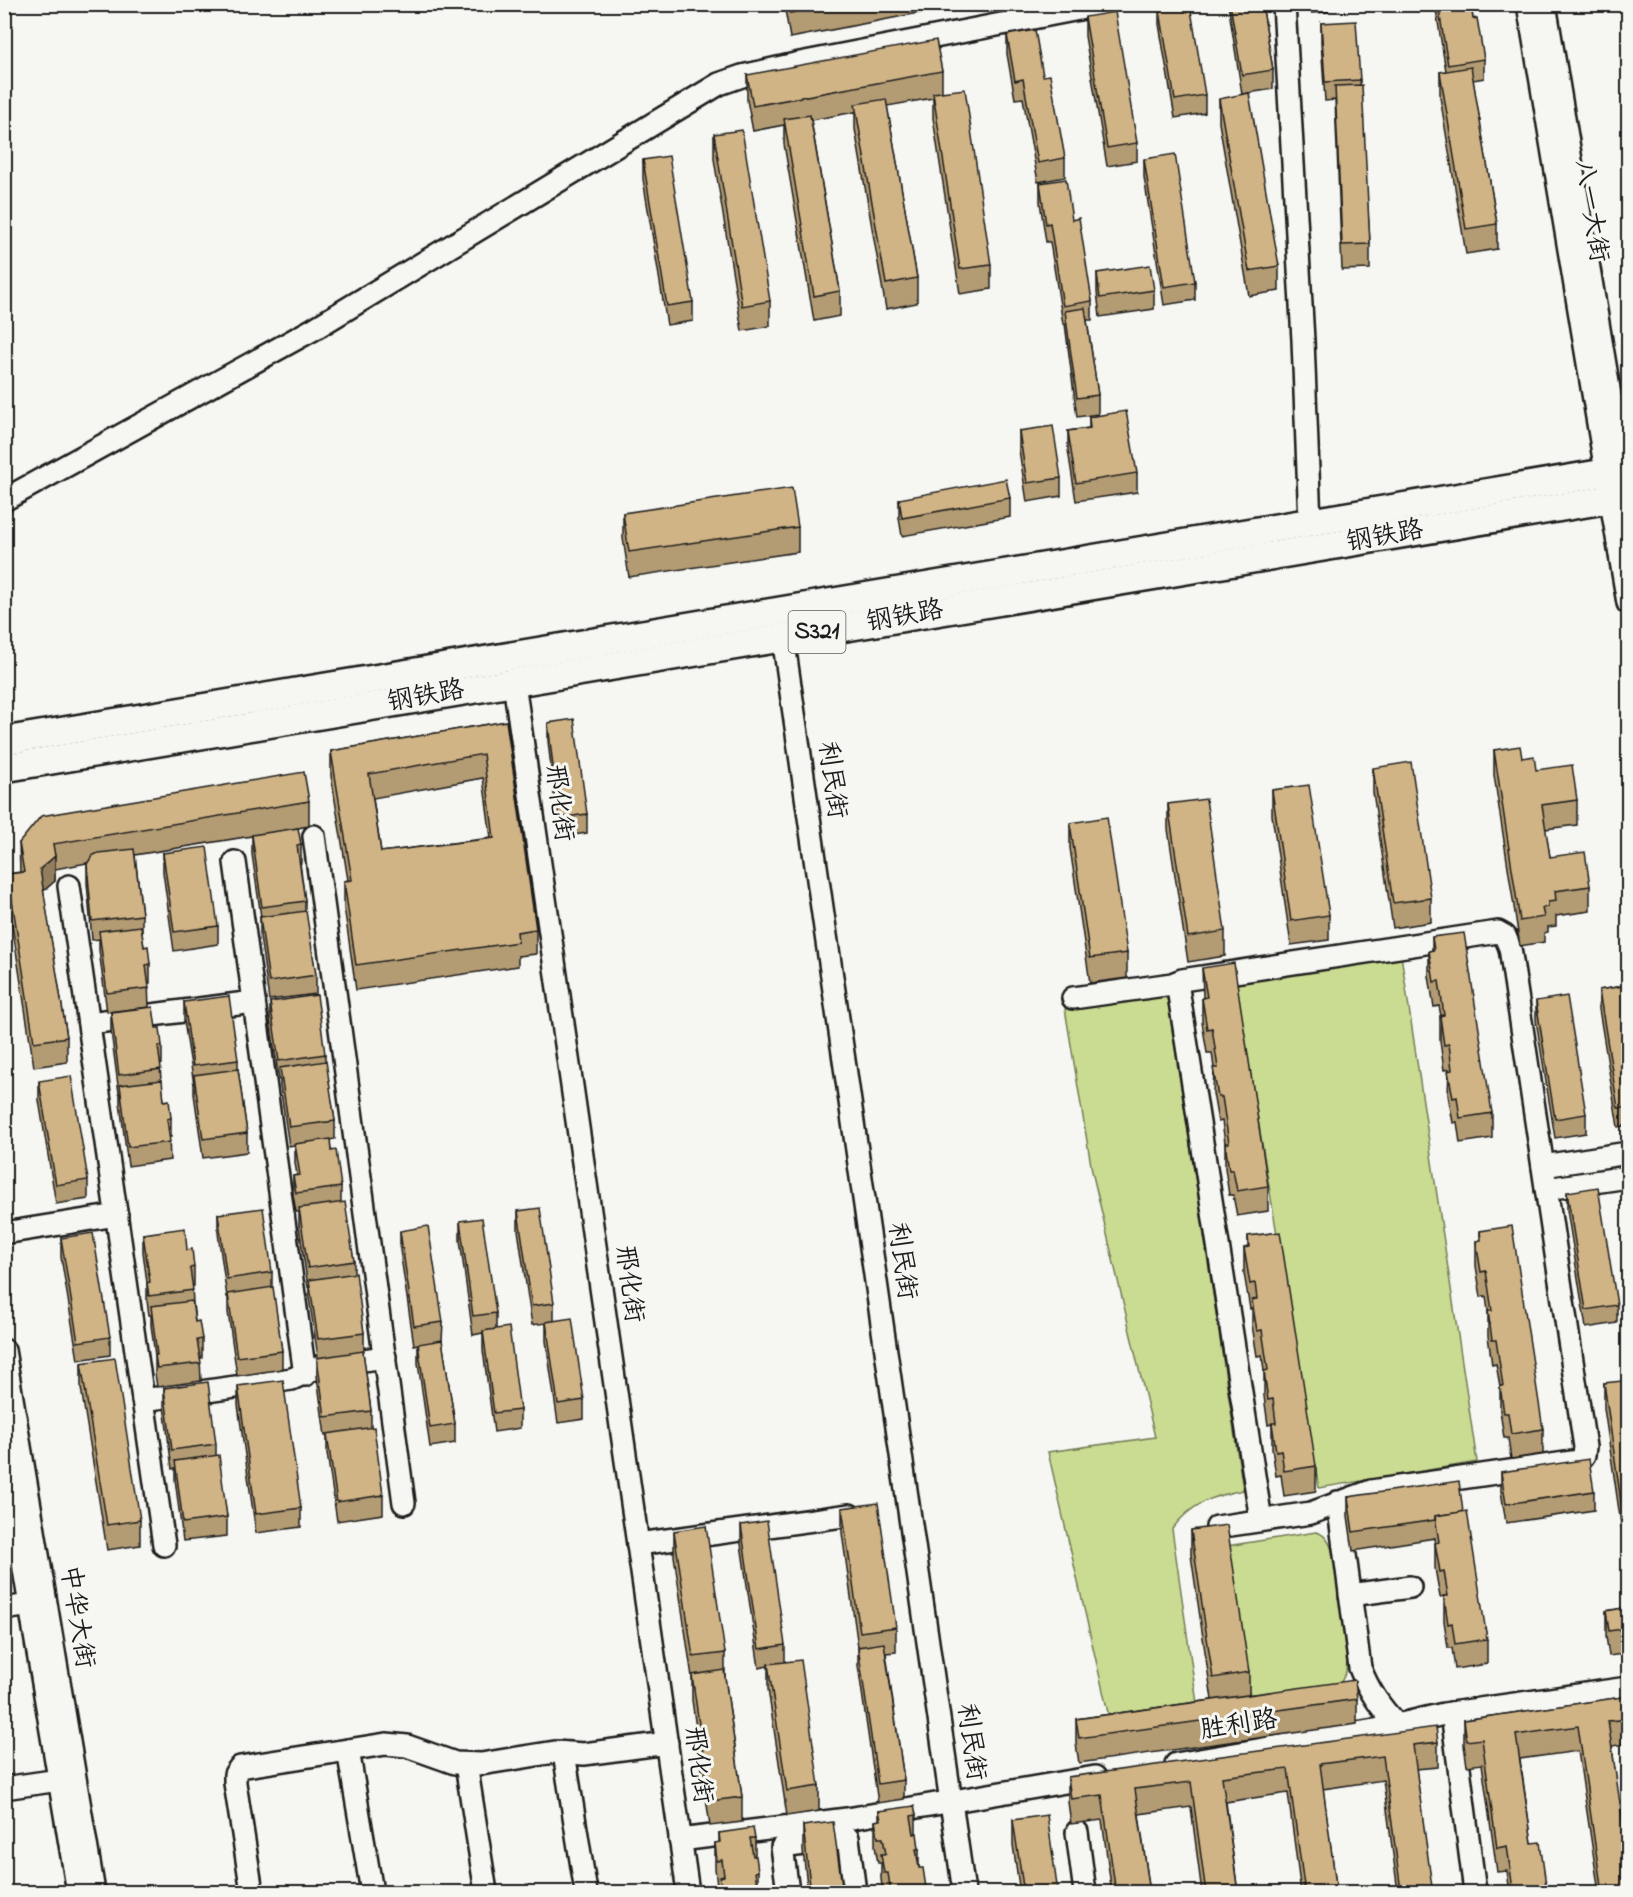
<svg xmlns="http://www.w3.org/2000/svg" width="1633" height="1897" font-family="'Indie Flower','LXGW WenKai TC',sans-serif">
	<style>
		.green { fill: #c9dc91; stroke: #727c56; stroke-width: 1.5 }
		.lines { fill: none; stroke-linecap: round; stroke-linejoin: round }
		.minor-casing { stroke: #1c1c1c; stroke-width: 26 }
		.major-casing { stroke: #1c1c1c; stroke-width: 32 }
		.minor { stroke: #f6f6f2; stroke-width: 21 }
		.major { stroke: #f6f6f2; stroke-width: 27 }
		.wall { fill: #b39b73; stroke: #1c1c1c; stroke-width: 1.5; fill-rule: evenodd }
		.shaded-wall { fill: #927e5e; stroke: #1c1c1c; stroke-width: 1.5 }
		.building { fill: #d0b486; stroke: #1c1c1c; stroke-width: 1.5; fill-rule: evenodd }
		.labels { text-anchor: middle; dominant-baseline: central; stroke-width: 6; stroke-linejoin: round; paint-order: stroke }
		.shield { fill: #f6f6f2; stroke: #5d5d5c; stroke-width: 1.5 }
		.shield-label { font-size: 24px; font-weight: bold; fill: #1c1c1c }
		.street-label { font-size: 26px; fill: #1c1c1c; stroke: #f6f6f2 }
	</style>
	<rect width="100%" height="100%" fill="#f6f6f2"/>
	<filter id="ink" filterUnits="userSpaceOnUse"><feTurbulence type="fractalNoise" baseFrequency=".0167" numOctaves="2"/><feDisplacementMap in="SourceGraphic" scale="12" xChannelSelector="R" yChannelSelector="G"/><feConvolveMatrix kernelMatrix="1 2 1 2 8 2 1 2 1" color-interpolation-filters="sRGB"/></filter>
	<g filter="url(#ink)">
		<g class="green">
			<polygon points="1401,955 1477,1462 1319,1488 1235,981"/>
			<path d="M1163,996l5,4 75,490c-31,6 -52,14 -71,39l27,188 -87,13 -64,-278 107,-15 -63,-266 -27,-162z"/>
			<path d="M1316,1532c13,3 16,17 19,29l12,99 -1,12 -7,14 -88,21 -24,-161z"/>
		</g>
		<g class="lines">
			<g class="minor-casing">
				<g id="minor">
					<polyline points="1284,4 1303,340 1310,523"/>
					<polyline points="1528,4 1628,603"/>
					<polyline points="1545,4 1625,485"/>
					<polyline points="4,500 312,330 719,84 742,76 800,63 1105,4"/>
					<polyline points="783,637 964,1892"/>
					<polyline points="514,683 688,1892"/>
					<polyline points="314,836 404,1503"/>
					<polyline points="235,862 305,1375"/>
					<polyline points="69,886 164,1545"/>
					<polyline points="1177,982 1261,1520"/>
					<polyline points="1073,998 1172,984 1182,980 1498,932 1505,936 1510,948 1585,1447 1584,1455 1579,1461 1371,1491 1311,1513 1217,1527"/>
					<polyline points="89,1023 254,1002"/>
					<polyline points="1543,1166 1628,1153"/>
					<polyline points="1546,1189 1628,1177"/>
					<polyline points="4,1233 117,1215"/>
					<polyline points="4,1350 94,1892"/>
					<polyline points="143,1400 292,1379 321,1366 385,1357"/>
					<polyline points="4,1450 78,1892"/>
					<path d="M1338,1502l22,166c9,23 20,39 37,57"/>
					<polyline points="638,1544 850,1515"/>
					<polyline points="1350,1595 1410,1587"/>
					<polyline points="4,1609 30,1605"/>
					<polyline points="1452,1713 1475,1892"/>
					<polyline points="348,1750 372,1892"/>
					<polyline points="564,1753 586,1892"/>
					<polyline points="466,1764 486,1892"/>
					<polyline points="1176,1764 1380,1729 1444,1714 1628,1688"/>
					<polyline points="4,1788 59,1780"/>
					<polyline points="1077,1832 1085,1892"/>
					<polyline points="680,1840 847,1819 1095,1777"/>
					<polyline points="252,1892 235,1783 235,1774 240,1767 386,1744 407,1746 455,1763 481,1764 555,1752 584,1754 667,1743"/>
					<polyline points="788,1892 782,1847 848,1838 855,1892"/>
				</g>
			</g>
			<g class="major-casing">
				<g id="major">
					<polyline points="4,741 1628,469"/>
					<polyline points="4,768 1628,496"/>
				</g>
			</g>
			<use href="#minor" class="minor"/>
			<use href="#major" class="major"/>
		</g>
		<g class="wall">
			<polygon points="784,4 965,4 790,38"/>
			<polygon points="1228,4 1262,4 1273,70 1273,89 1242,94"/>
			<polygon points="1311,4 1354,4 1328,9 1328,12 1311,13"/>
			<polygon points="1435,4 1471,4 1473,19 1484,59 1484,78 1473,80 1497,224 1497,249 1466,254 1440,97 1440,72 1446,71"/>
			<polygon points="1159,5 1205,95 1205,113 1175,118 1159,24"/>
			<polygon points="1085,17 1137,143 1137,161 1107,166 1085,36"/>
			<polygon points="1321,23 1360,80 1370,244 1370,269 1342,270 1335,100 1325,101 1321,42"/>
			<polygon points="1007,35 1065,158 1065,177 1038,182 1023,98 1015,99 1007,54"/>
			<polygon points="942,71 942,92 991,265 991,289 960,294 933,118 933,98 887,106 917,278 917,303 886,309 855,129 855,112 811,120 840,291 840,316 814,321 784,144 784,125 753,131 747,100 747,75"/>
			<polygon points="1219,99 1279,266 1279,291 1249,296 1219,123"/>
			<polygon points="714,134 770,301 770,326 742,331 714,159"/>
			<polygon points="1144,159 1195,282 1195,300 1164,305 1144,177"/>
			<polygon points="643,160 693,302 693,321 667,325 643,179"/>
			<polygon points="1040,183 1072,220 1092,301 1092,320 1087,320 1098,395 1098,414 1077,417 1065,324 1063,324 1050,242 1046,242 1040,202"/>
			<polygon points="1097,273 1154,290 1154,309 1100,317 1097,292"/>
			<polygon points="1089,417 1137,473 1137,492 1076,501 1068,450 1068,431 1089,428"/>
			<polygon points="1019,431 1061,478 1061,496 1027,502 1019,450"/>
			<polygon points="1010,498 1010,517 902,536 899,518 899,499"/>
			<polygon points="623,513 798,527 798,552 629,577 623,538"/>
			<path d="M506,721l30,208v25l-18,2v10l-162,24 -12,-84v-25l4,-1 -17,-104v-25zM483,778l8,60 -110,14 -8,-54z"/>
			<polygon points="548,723 587,814 587,833 559,837 548,741"/>
			<polygon points="1494,750 1522,758 1536,770 1577,800 1577,825 1545,829 1550,857 1590,886 1590,911 1556,916 1556,926 1548,927 1548,932 1544,933 1544,942 1520,946 1494,775"/>
			<polygon points="1373,768 1431,898 1431,922 1393,928 1373,792"/>
			<polygon points="1272,790 1329,915 1329,940 1291,945 1272,815"/>
			<polygon points="309,801 309,826 286,830 301,844 301,863 300,863 305,901 305,911 316,975 316,994 269,1000 260,936 260,917 261,917 252,854 252,836 135,855 142,915 142,934 144,947 150,964 150,983 148,983 149,1007 107,1012 99,950 99,939 92,940 87,883 87,863 55,869 55,881 43,891 67,1037 67,1062 34,1067 8,899 8,874 20,872 19,843"/>
			<polygon points="1168,804 1225,931 1225,956 1188,962 1168,829"/>
			<polygon points="1070,823 1127,953 1127,978 1090,983 1070,848"/>
			<polygon points="163,853 218,926 218,944 174,951 163,872"/>
			<polygon points="1432,937 1492,1113 1492,1138 1460,1143 1457,1122 1453,1123 1448,1095 1449,1069 1444,1070 1440,1041 1440,1016 1441,1016 1439,1006 1434,1007 1429,976 1429,951 1432,950"/>
			<polygon points="1202,968 1268,1186 1268,1211 1237,1216 1233,1195 1229,1195 1225,1168 1225,1143 1222,1121 1218,1122 1213,1093 1214,1068 1212,1053 1207,1053 1202,1022 1202,998 1203,997"/>
			<polygon points="1629,985 1629,1125 1618,1127 1599,1009 1599,990"/>
			<polygon points="1536,1001 1586,1114 1586,1133 1555,1138 1536,1020"/>
			<polygon points="184,1002 238,1060 238,1069 247,1133 247,1152 203,1158 194,1094 194,1085 184,1021"/>
			<polygon points="270,1002 325,1054 325,1061 335,1121 335,1139 330,1140 331,1151 341,1187 341,1202 354,1261 354,1273 364,1333 364,1351 363,1352 371,1411 371,1428 383,1495 383,1514 337,1521 327,1453 327,1436 325,1436 317,1376 317,1358 318,1357 309,1298 309,1286 308,1287 299,1227 299,1212 296,1212 293,1195 293,1176 297,1175 295,1163 295,1145 289,1146 280,1086 280,1080 279,1080 270,1020"/>
			<polygon points="111,1012 156,1028 162,1046 162,1064 160,1065 161,1080 164,1101 171,1118 171,1137 169,1137 170,1160 128,1166 120,1103 120,1093 119,1093 111,1031"/>
			<polygon points="39,1081 88,1180 88,1199 56,1204 39,1100"/>
			<polygon points="1567,1192 1617,1305 1617,1323 1586,1328 1567,1210"/>
			<polygon points="518,1211 554,1303 554,1321 584,1400 584,1419 558,1423 546,1341 546,1323 532,1325 518,1230"/>
			<polygon points="218,1214 272,1272 272,1287 282,1351 282,1369 237,1376 228,1312 228,1297 227,1297 218,1233"/>
			<polygon points="460,1221 496,1313 496,1329 520,1410 520,1428 494,1432 483,1350 483,1333 473,1335 460,1240"/>
			<polygon points="400,1231 443,1322 442,1341 455,1424 455,1443 430,1447 418,1363 418,1344 414,1345 400,1250"/>
			<polygon points="1480,1231 1543,1429 1543,1454 1511,1459 1508,1438 1504,1438 1500,1411 1500,1386 1496,1364 1492,1365 1488,1336 1488,1311 1486,1296 1481,1297 1476,1266 1476,1241 1480,1240"/>
			<polygon points="143,1234 187,1250 194,1267 194,1286 192,1286 193,1303 195,1322 202,1339 202,1358 200,1358 201,1381 157,1387 155,1374 155,1356 151,1325 151,1315 149,1315 147,1301 147,1283 143,1252"/>
			<polygon points="1248,1236 1316,1466 1316,1491 1284,1496 1281,1475 1276,1476 1272,1448 1272,1424 1268,1425 1264,1396 1264,1371 1262,1355 1257,1356 1252,1325 1252,1309 1250,1309 1244,1273 1244,1248 1248,1247"/>
			<polygon points="61,1238 110,1337 110,1355 78,1360 61,1257"/>
			<polygon points="81,1363 140,1520 140,1545 107,1550 81,1388"/>
			<polygon points="1604,1383 1623,1386 1629,1385 1629,1601 1626,1584 1626,1566 1627,1565 1604,1408"/>
			<polygon points="238,1386 301,1508 301,1527 256,1533 238,1405"/>
			<polygon points="164,1388 216,1444 216,1455 227,1517 227,1536 183,1541 175,1479 175,1468 172,1469 164,1406"/>
			<polygon points="1501,1472 1594,1491 1594,1510 1506,1523 1501,1491"/>
			<polygon points="1348,1497 1463,1512 1487,1639 1487,1664 1455,1669 1452,1648 1448,1648 1444,1621 1444,1596 1440,1597 1435,1568 1435,1538 1353,1551 1348,1516"/>
			<polygon points="842,1508 896,1627 896,1652 886,1653 904,1780 904,1799 878,1803 858,1665 858,1647 842,1533"/>
			<polygon points="741,1525 785,1645 785,1662 819,1786 819,1811 787,1816 768,1689 768,1666 759,1668 741,1544"/>
			<polygon points="1191,1530 1249,1672 1249,1694 1357,1699 1357,1724 1079,1763 1076,1744 1076,1719 1212,1700 1191,1555"/>
			<polygon points="674,1531 725,1653 725,1677 742,1797 742,1822 710,1826 692,1700 692,1677 674,1556"/>
			<polygon points="1629,1607 1629,1653 1609,1656 1606,1636 1606,1611"/>
			<polygon points="1629,1696 1629,1743 1612,1746 1629,1893 1599,1893 1578,1751 1520,1759 1532,1843 1546,1885 1546,1893 1510,1893 1507,1871 1497,1872 1482,1764 1467,1766 1464,1745 1464,1720"/>
			<polygon points="1438,1742 1438,1767 1416,1769 1432,1893 1394,1893 1398,1892 1383,1780 1323,1789 1337,1893 1301,1893 1288,1793 1226,1802 1238,1893 1202,1893 1191,1807 1139,1814 1150,1893 1112,1893 1102,1820 1071,1824 1068,1802 1068,1777"/>
			<polygon points="879,1811 916,1815 916,1833 919,1849 919,1868 926,1888 926,1893 883,1893 881,1879 881,1863 878,1863 875,1846 875,1821 879,1820"/>
			<polygon points="1013,1820 1058,1893 1020,1893 1013,1845"/>
			<polygon points="803,1826 843,1893 808,1893 803,1851"/>
			<polygon points="719,1833 755,1838 755,1856 758,1871 758,1891 763,1893 720,1893 720,1885 717,1886 715,1868 715,1843 719,1843"/>
		</g>
		<polygon class="shaded-wall" points="55,856 55,881 40,894 40,869"/>
		<g class="building">
			<polygon points="788,4 835,4 790,13"/>
			<polygon points="1163,4 1190,4 1205,95 1175,100 1159,5"/>
			<polygon points="1230,4 1262,4 1273,70 1242,75"/>
			<polygon points="1438,4 1471,4 1473,19 1477,18 1484,59 1448,65"/>
			<polygon points="1115,12 1137,143 1107,148 1085,17"/>
			<polygon points="1356,21 1360,80 1325,82 1321,23"/>
			<polygon points="1035,30 1043,76 1050,75 1065,158 1038,163 1023,79 1015,81 1007,35"/>
			<polygon points="936,40 942,71 753,106 747,75"/>
			<polygon points="1471,67 1497,224 1466,229 1440,72"/>
			<polygon points="1362,85 1370,244 1342,245 1335,86"/>
			<polygon points="965,89 991,265 960,269 933,93"/>
			<polygon points="1249,93 1279,266 1249,271 1219,99"/>
			<polygon points="886,99 917,278 886,284 855,104"/>
			<polygon points="810,115 840,291 814,296 784,119"/>
			<polygon points="742,130 770,301 742,306 714,134"/>
			<polygon points="1175,154 1195,282 1164,287 1144,159"/>
			<polygon points="669,156 693,302 667,306 643,160"/>
			<polygon points="1066,179 1072,220 1079,218 1092,301 1063,306 1050,223 1046,224 1040,183"/>
			<polygon points="1150,265 1154,290 1100,298 1097,273"/>
			<polygon points="1085,308 1098,395 1077,398 1065,311"/>
			<polygon points="1126,411 1137,473 1076,483 1068,431 1090,428 1089,417"/>
			<polygon points="1053,426 1061,478 1027,483 1019,431"/>
			<polygon points="1006,479 1010,498 902,518 899,499"/>
			<polygon points="792,488 798,527 629,552 623,513"/>
			<polygon points="574,719 587,814 559,818 548,723"/>
			<path d="M506,721l30,208 -19,3 1,10 -162,23 -12,-84 8,-1 -21,-129zM483,754l11,84 -113,14 -12,-78z"/>
			<polygon points="1520,746 1522,758 1534,756 1536,770 1572,765 1577,800 1542,805 1550,857 1585,852 1590,886 1555,891 1556,901 1548,902 1548,907 1542,908 1544,917 1520,921 1494,750"/>
			<polygon points="1411,762 1431,898 1393,903 1373,768"/>
			<polygon points="304,772 309,801 53,844 55,856 40,869 67,1037 34,1042 8,874 24,872 19,843 41,816"/>
			<polygon points="1309,785 1329,915 1291,921 1272,790"/>
			<polygon points="1206,799 1225,931 1188,937 1168,804"/>
			<polygon points="1107,817 1127,953 1090,958 1070,823"/>
			<polygon points="298,828 301,844 297,845 305,901 262,907 252,835"/>
			<polygon points="207,847 218,926 174,932 163,853"/>
			<polygon points="134,849 142,915 92,921 87,864 92,856 98,853"/>
			<polygon points="306,911 316,975 269,982 260,917"/>
			<polygon points="141,926 144,947 148,946 150,964 146,965 149,988 107,993 99,931"/>
			<polygon points="1464,933 1492,1113 1460,1118 1457,1097 1453,1098 1448,1071 1452,1070 1449,1044 1444,1045 1440,1016 1444,1015 1439,981 1434,982 1429,951 1434,950 1432,937"/>
			<polygon points="1234,963 1268,1186 1237,1191 1233,1170 1229,1170 1225,1143 1229,1143 1222,1097 1218,1097 1213,1068 1218,1068 1212,1028 1207,1029 1202,998 1207,997 1202,968"/>
			<polygon points="1629,985 1629,1107 1618,1108 1599,990"/>
			<polygon points="317,995 325,1054 279,1061 270,1002"/>
			<polygon points="229,996 238,1060 193,1066 184,1002"/>
			<polygon points="1567,996 1586,1114 1555,1119 1536,1001"/>
			<polygon points="153,1007 156,1028 160,1028 162,1046 158,1046 161,1069 119,1075 111,1012"/>
			<polygon points="326,1061 335,1121 289,1127 280,1068"/>
			<polygon points="238,1069 247,1133 203,1139 194,1075"/>
			<polygon points="71,1076 88,1180 56,1185 39,1081"/>
			<polygon points="162,1080 164,1101 169,1100 171,1118 167,1119 170,1142 128,1147 120,1085"/>
			<polygon points="330,1139 331,1151 336,1150 341,1187 296,1193 293,1176 300,1175 295,1144"/>
			<polygon points="1598,1187 1617,1305 1586,1310 1567,1192"/>
			<polygon points="345,1202 354,1261 308,1268 299,1208"/>
			<polygon points="263,1208 272,1272 227,1279 218,1214"/>
			<polygon points="540,1208 554,1303 532,1306 518,1211"/>
			<polygon points="482,1218 496,1313 473,1316 460,1221"/>
			<polygon points="428,1226 443,1322 414,1326 400,1231"/>
			<polygon points="1512,1226 1543,1429 1511,1434 1508,1413 1504,1413 1500,1386 1503,1386 1496,1340 1492,1340 1488,1311 1492,1311 1486,1271 1481,1272 1476,1241 1481,1240 1480,1231"/>
			<polygon points="185,1228 187,1250 192,1249 194,1267 190,1268 193,1290 149,1296 147,1283 150,1282 143,1234"/>
			<polygon points="1280,1232 1316,1466 1284,1471 1281,1450 1276,1451 1272,1423 1276,1423 1273,1399 1268,1400 1264,1371 1268,1370 1262,1330 1257,1331 1252,1300 1257,1299 1255,1283 1250,1284 1244,1248 1249,1247 1248,1236"/>
			<polygon points="93,1233 110,1337 78,1342 61,1238"/>
			<polygon points="356,1273 364,1333 318,1339 309,1280"/>
			<polygon points="273,1287 282,1351 237,1357 228,1294"/>
			<polygon points="192,1301 195,1322 199,1321 202,1339 197,1340 201,1363 157,1368 155,1355 157,1355 151,1306"/>
			<polygon points="572,1318 584,1400 558,1404 546,1322"/>
			<polygon points="509,1327 520,1410 494,1413 483,1331"/>
			<polygon points="442,1340 455,1424 430,1428 418,1344"/>
			<polygon points="363,1351 371,1411 325,1417 317,1358"/>
			<polygon points="115,1358 140,1520 107,1525 81,1363"/>
			<polygon points="283,1380 301,1508 256,1514 238,1386"/>
			<polygon points="1622,1381 1623,1386 1629,1385 1628,1550 1604,1383"/>
			<polygon points="208,1382 216,1444 172,1450 164,1388"/>
			<polygon points="374,1427 383,1495 337,1502 327,1434"/>
			<polygon points="219,1455 227,1517 183,1523 175,1461"/>
			<polygon points="1589,1459 1594,1491 1506,1504 1501,1472"/>
			<polygon points="1459,1481 1463,1512 1435,1516 1435,1520 1353,1532 1348,1497"/>
			<polygon points="878,1503 896,1627 860,1632 842,1508"/>
			<polygon points="1467,1511 1487,1639 1455,1644 1452,1623 1448,1624 1444,1596 1448,1596 1444,1571 1440,1572 1435,1543 1439,1542 1435,1516"/>
			<polygon points="767,1521 785,1645 759,1649 741,1525"/>
			<polygon points="1227,1525 1249,1672 1213,1678 1191,1530"/>
			<polygon points="706,1526 725,1653 693,1657 674,1531"/>
			<polygon points="1629,1565 1629,1583 1626,1566"/>
			<polygon points="1629,1607 1629,1628 1609,1631 1606,1611"/>
			<polygon points="884,1643 904,1780 878,1784 858,1647"/>
			<polygon points="801,1660 819,1786 787,1791 768,1664"/>
			<polygon points="724,1670 742,1797 710,1801 692,1675"/>
			<polygon points="1355,1680 1357,1699 1079,1738 1076,1719"/>
			<polygon points="1629,1696 1629,1719 1608,1721 1629,1865 1629,1893 1602,1893 1578,1726 1516,1735 1532,1843 1540,1842 1546,1885 1513,1890 1507,1846 1497,1848 1482,1739 1467,1741 1464,1720"/>
			<polygon points="1436,1727 1438,1742 1413,1745 1432,1887 1426,1888 1426,1893 1394,1893 1401,1891 1383,1756 1320,1764 1337,1893 1305,1893 1288,1769 1222,1777 1238,1893 1206,1893 1191,1782 1135,1789 1150,1893 1116,1893 1102,1795 1071,1799 1068,1777"/>
			<polygon points="914,1806 916,1815 911,1816 914,1834 917,1833 919,1849 916,1849 919,1868 923,1868 926,1888 921,1888 922,1893 891,1893 888,1873 884,1873 881,1854 886,1854 883,1838 878,1838 875,1821 881,1820 879,1811"/>
			<polygon points="1047,1815 1058,1893 1024,1893 1013,1820"/>
			<polygon points="833,1822 843,1893 811,1893 803,1826"/>
			<polygon points="753,1828 755,1838 750,1838 753,1856 756,1856 758,1871 755,1872 758,1891 762,1890 763,1893 722,1893 720,1877 724,1876 722,1860 717,1861 715,1843 720,1842 719,1833"/>
		</g>
	</g>
	<g class="labels">
		<rect class="shield" x="788.5" y="611" width="57" height="42" rx="4.5"/>
		<g class="shield-label">
			<text x="817" y="632">S321</text>
		</g>
		<g class="street-label">
			<text transform="translate(1590 211) rotate(81)">八一大街</text>
			<text transform="translate(1385 537) rotate(-10)">钢铁路</text>
			<text transform="translate(905 617) rotate(-10)">钢铁路</text>
			<text transform="translate(426 697) rotate(-10)">钢铁路</text>
			<text transform="translate(831 780) rotate(82)">利民街</text>
			<text transform="translate(558 803) rotate(82)">邢化街</text>
			<text transform="translate(901 1261) rotate(82)">利民街</text>
			<text transform="translate(628 1284) rotate(82)">邢化街</text>
			<text transform="translate(76 1617) rotate(81)">中华大街</text>
			<text transform="translate(1239 1726) rotate(-9)">胜利路</text>
			<text transform="translate(970 1742) rotate(82)">利民街</text>
			<text transform="translate(697 1765) rotate(82)">邢化街</text>
		</g>
	</g>
	<rect width="1633" height="1897" fill="none" stroke="#f6f6f2" stroke-width="24"/>
	<rect x="12" y="12" width="1609" height="1873" fill="none" stroke="#1c1c1c" stroke-width="2" filter="url(#ink)"/>
</svg>
